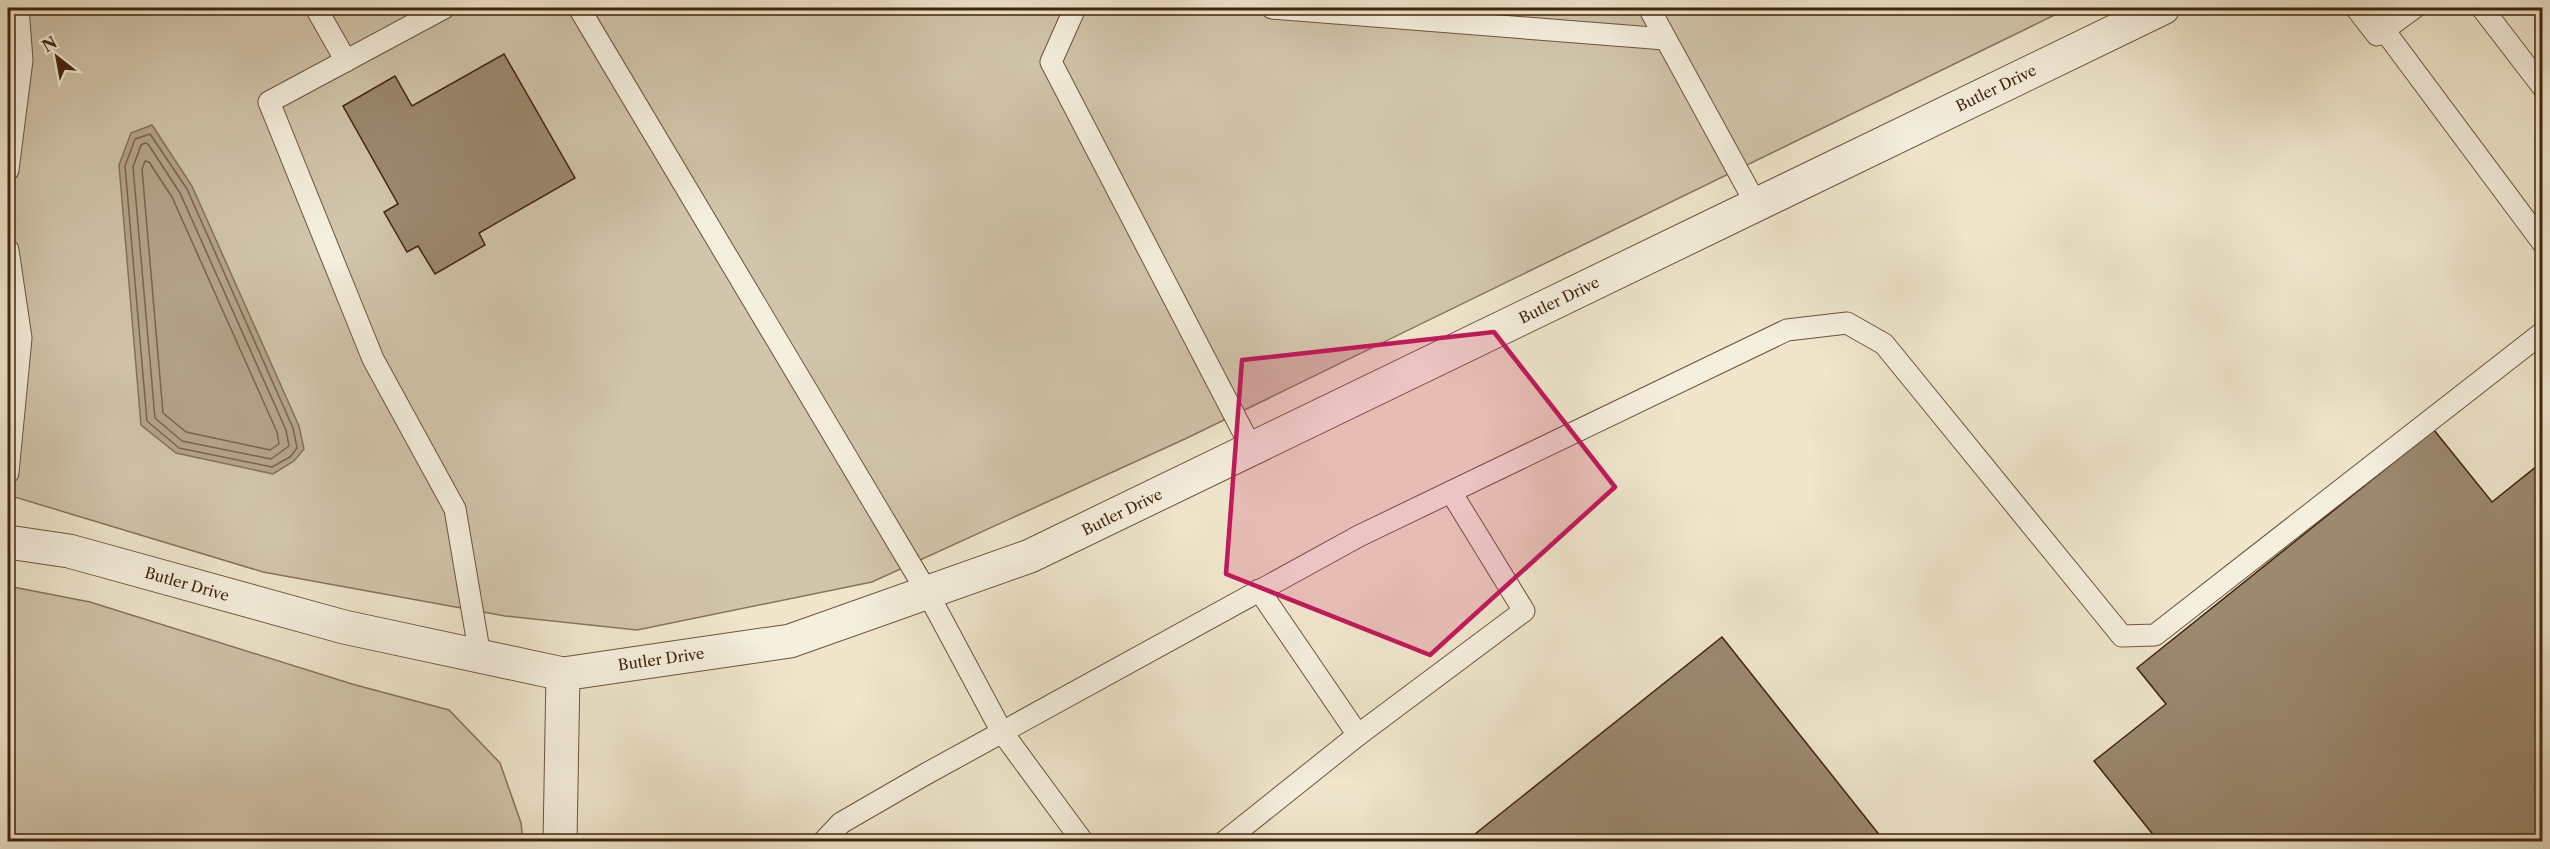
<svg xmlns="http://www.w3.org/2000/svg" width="2550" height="849" font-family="'Libre Caslon Text',serif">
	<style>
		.green { fill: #d1c5ab; stroke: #89745c; stroke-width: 1.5 }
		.water { fill: #b4a48b; stroke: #867158; stroke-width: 1.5 }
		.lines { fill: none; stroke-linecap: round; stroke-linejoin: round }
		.shore { stroke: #7a644c; stroke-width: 1.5 }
		.building { fill: #9b8970; stroke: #41240c; stroke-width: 1.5 }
		.service-casing { stroke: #6c543c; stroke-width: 23 }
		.minor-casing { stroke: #6c543c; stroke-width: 35 }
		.tertiary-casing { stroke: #6c543c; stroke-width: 35 }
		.service { stroke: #f5efde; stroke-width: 21 }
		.minor { stroke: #f5efde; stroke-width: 33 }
		.tertiary { stroke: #f5efde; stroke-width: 33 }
		.marked { fill: #c2185b; fill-opacity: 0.2; stroke: #c2185b; stroke-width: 4.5; stroke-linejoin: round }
		.labels { text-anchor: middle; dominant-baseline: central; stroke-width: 4.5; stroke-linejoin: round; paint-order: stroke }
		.street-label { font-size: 15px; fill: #41240c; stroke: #f5efde }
	</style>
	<rect width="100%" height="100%" fill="#efe6cc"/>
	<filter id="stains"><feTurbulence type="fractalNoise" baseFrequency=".00333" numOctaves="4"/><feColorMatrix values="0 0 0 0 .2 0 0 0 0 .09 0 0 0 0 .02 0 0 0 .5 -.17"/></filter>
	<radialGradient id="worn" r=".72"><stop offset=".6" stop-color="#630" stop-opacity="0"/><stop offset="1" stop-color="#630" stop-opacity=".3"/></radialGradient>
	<g class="green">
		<polygon points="8,8 2069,8 1187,438 872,582 637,630 505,616 263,572 8,495"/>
		<polygon points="8,586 90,602 352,684 449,710 500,763 521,823 523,841 8,841"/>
	</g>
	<polygon class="water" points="152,125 192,186 299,426 304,449 294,461 273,474 176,453 141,425 119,165 131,133"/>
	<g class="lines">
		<g class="shore">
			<polygon points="150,134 187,189 293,428 297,448 290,457 272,467 179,448 147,421 125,166 135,139"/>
			<polygon points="145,143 148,144 180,193 286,430 289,446 271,459 182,441 155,418 133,167 141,145"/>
			<polygon points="145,161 149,162 172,197 277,432 279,444 270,450 186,432 163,413 142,169"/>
		</g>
	</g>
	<g class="building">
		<polygon points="504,54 575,178 479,233 485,245 435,274 418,246 407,252 384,212 398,204 343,106 395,76 412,106"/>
		<polygon points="2434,430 2492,502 2542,462 2542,842 2159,842 2094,761 2166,704 2137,668"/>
		<polygon points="1722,637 1885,842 1465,842"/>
	</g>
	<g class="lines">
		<g class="service-casing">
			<g id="service">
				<polyline points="316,8 346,61"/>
				<polyline points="444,8 269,102 373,359 455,509 480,656"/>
				<polyline points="579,8 927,592 1002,732 1083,842"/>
				<polyline points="1075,8 1051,62 1252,449"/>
				<polyline points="1272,8 1665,39"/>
				<polyline points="1649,8 1756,204"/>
				<polyline points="2356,8 2377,35"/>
				<polyline points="2381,8 2392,23"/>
				<polyline points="2414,8 2384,30 2542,242"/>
				<polyline points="2482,8 2542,86"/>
				<polyline points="8,170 22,60 18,8"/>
				<polyline points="8,250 21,338 8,473"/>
				<polyline points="1358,735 1524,611 1451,492"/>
				<polyline points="823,842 841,823 924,775 1359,536 1787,330 1847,323 1884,344 2122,636 2155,635 2542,333"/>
				<polyline points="1224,842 1358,735 1259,590"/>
			</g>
		</g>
		<g class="minor-casing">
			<polyline id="minor" points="560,842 563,674"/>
		</g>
		<g class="tertiary-casing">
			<polyline id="tertiary" points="8,542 69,551 344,627 563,674 790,641 1030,556 2163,8"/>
		</g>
		<use href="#service" class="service"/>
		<use href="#minor" class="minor"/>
		<use href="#tertiary" class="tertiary"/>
	</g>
	<path class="marked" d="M1494,332l121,155 -185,168 -204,-81 16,-214z"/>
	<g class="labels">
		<g class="street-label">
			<text transform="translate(1996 88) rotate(-26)">Butler Drive</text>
			<text transform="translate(1559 300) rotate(-26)">Butler Drive</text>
			<text transform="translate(1122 512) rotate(-26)">Butler Drive</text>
			<text transform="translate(187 584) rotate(16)">Butler Drive</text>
			<text transform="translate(661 659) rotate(-8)">Butler Drive</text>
		</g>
	</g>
	<rect width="2550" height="849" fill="none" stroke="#efe6cc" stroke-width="30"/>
	<rect x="9" y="9" width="2532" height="831" fill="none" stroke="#41240c" stroke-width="3"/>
	<rect x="15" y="15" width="2520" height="819" fill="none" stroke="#41240c" stroke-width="1.5"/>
	<g transform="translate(57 57) rotate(329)" stroke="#f5efde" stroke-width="4.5" paint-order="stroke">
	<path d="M0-4.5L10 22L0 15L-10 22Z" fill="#41240c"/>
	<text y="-9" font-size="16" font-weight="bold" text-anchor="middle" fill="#41240c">N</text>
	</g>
	<rect width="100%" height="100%" filter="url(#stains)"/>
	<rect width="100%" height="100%" fill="url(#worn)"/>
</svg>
